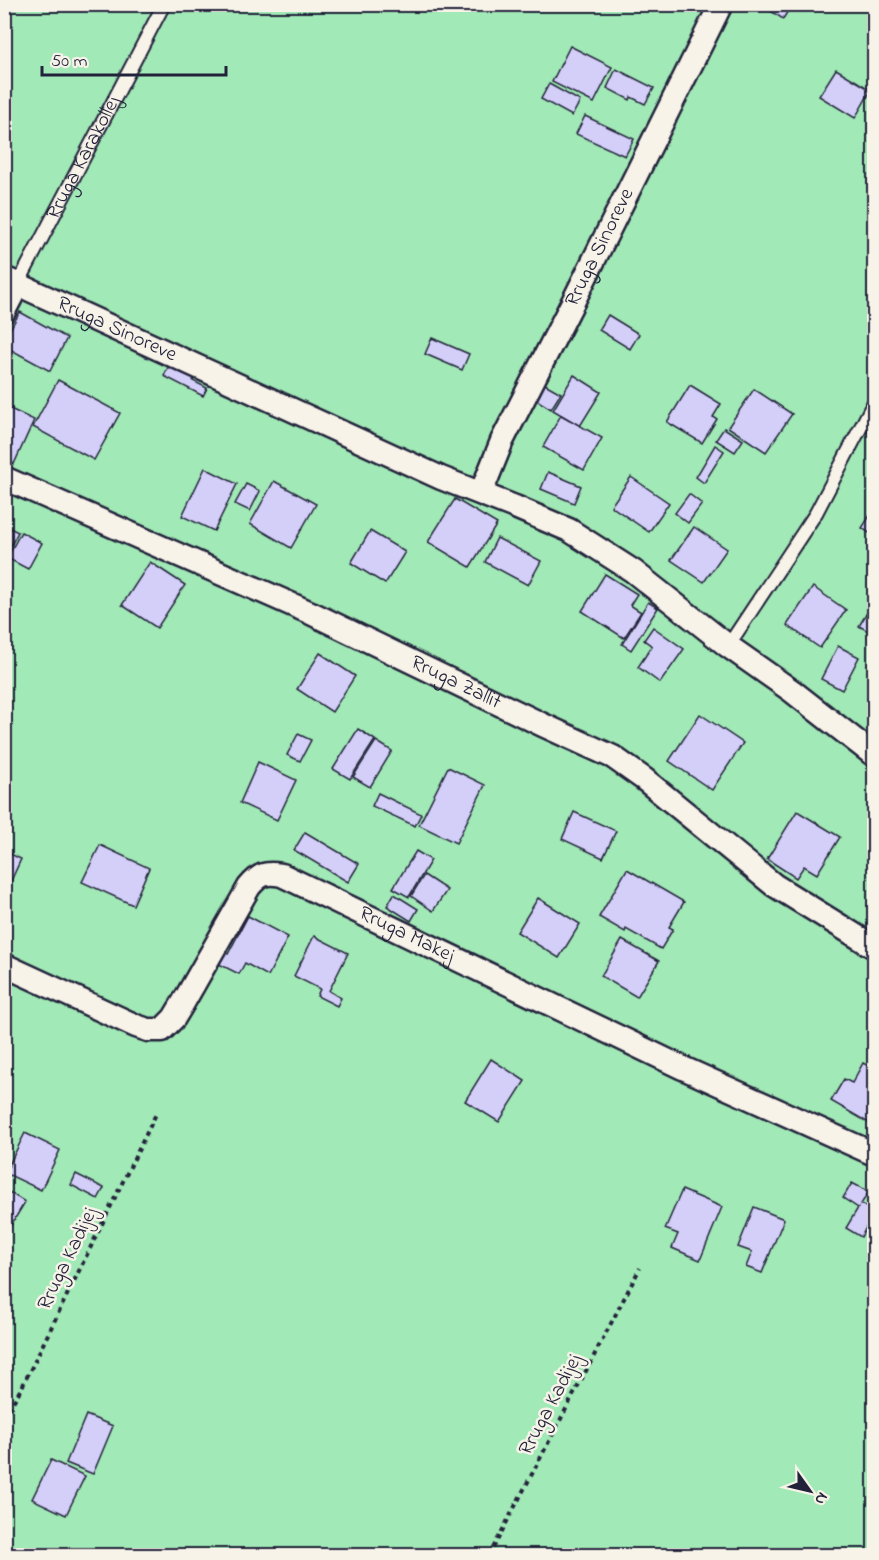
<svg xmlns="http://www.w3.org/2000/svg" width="879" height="1560" font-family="'Indie Flower',sans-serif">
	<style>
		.green { fill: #a1e9b6; stroke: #628678; stroke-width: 1.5 }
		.building { fill: #d3cff8; stroke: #22223b; stroke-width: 1.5 }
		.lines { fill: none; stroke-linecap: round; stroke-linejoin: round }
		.lane-casing { stroke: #22223b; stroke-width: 16 }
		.street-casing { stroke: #22223b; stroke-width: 27 }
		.path { stroke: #22223b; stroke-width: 4; stroke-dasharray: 4.5 4.5; stroke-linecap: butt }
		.lane { stroke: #f7f3e8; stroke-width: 12 }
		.street { stroke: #f7f3e8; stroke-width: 22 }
		.labels { text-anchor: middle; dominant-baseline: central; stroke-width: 5; stroke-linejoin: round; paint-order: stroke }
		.street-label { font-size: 21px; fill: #22223b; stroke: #f7f3e8 }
	</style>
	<rect width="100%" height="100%" fill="#f0eceb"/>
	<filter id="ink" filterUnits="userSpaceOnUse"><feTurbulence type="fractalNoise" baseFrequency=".0167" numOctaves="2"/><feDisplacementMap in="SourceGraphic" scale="12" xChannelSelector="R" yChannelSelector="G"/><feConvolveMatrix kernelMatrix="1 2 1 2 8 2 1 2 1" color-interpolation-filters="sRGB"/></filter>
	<g filter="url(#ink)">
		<polygon class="green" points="5,5 874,5 874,1555 5,1556"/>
		<g class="building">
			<polygon points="760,4 792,4 783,19"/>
			<polygon points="570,46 612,67 594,103 552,82"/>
			<polygon points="616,69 654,88 645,104 631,97 630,100 607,88"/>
			<polygon points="836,69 871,90 855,118 819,96"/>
			<polygon points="549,84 580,101 572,116 541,99"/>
			<polygon points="585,116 634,139 625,156 576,134"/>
			<polygon points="20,312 67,338 50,371 4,346 4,340"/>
			<polygon points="608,315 639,334 630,349 599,330"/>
			<polygon points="432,338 469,354 462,370 425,354"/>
			<polygon points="173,357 199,369 193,381 207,388 203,396 164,376"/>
			<polygon points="574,375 601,392 580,426 553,410"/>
			<polygon points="536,379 561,393 551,409 527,394"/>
			<polygon points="58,380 120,413 94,460 33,427"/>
			<polygon points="690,385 721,404 713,417 717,419 702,443 667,422"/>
			<polygon points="754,389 792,414 766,452 728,427"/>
			<polygon points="4,406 34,420 14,464 4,459"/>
			<polygon points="561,415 602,438 584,470 543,447"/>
			<polygon points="724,428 743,440 735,452 716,440"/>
			<polygon points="715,445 724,451 704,483 696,477"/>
			<polygon points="205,468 237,484 214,531 182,516"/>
			<polygon points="548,472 581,486 574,503 541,489"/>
			<polygon points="631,477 669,503 649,532 611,506"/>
			<polygon points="274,481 316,504 291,548 250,524"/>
			<polygon points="246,484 260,491 250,511 235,504"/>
			<polygon points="689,494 702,504 688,523 675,513"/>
			<polygon points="455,499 497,524 470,567 428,542"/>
			<polygon points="874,509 874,536 862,528"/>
			<polygon points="4,525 18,532 4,558"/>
			<polygon points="694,527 727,549 704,582 671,560"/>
			<polygon points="370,531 405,552 385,584 351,563"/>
			<polygon points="21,532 42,543 28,569 7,558"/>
			<polygon points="497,538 541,561 528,585 485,562"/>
			<polygon points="150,562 185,585 157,628 122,605"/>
			<polygon points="605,574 637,594 630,605 641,612 624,638 582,611"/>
			<polygon points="813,587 846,610 820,648 787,625"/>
			<polygon points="874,601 874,625 870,632 859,626"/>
			<polygon points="648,602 658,608 631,650 622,644"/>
			<polygon points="653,627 684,649 660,683 638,667 652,646 644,640"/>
			<polygon points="838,646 859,657 842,690 821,679"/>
			<polygon points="320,653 355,676 332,712 297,689"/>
			<polygon points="700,714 743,743 712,790 669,761"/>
			<polygon points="358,729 375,740 350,779 333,769"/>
			<polygon points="298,734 311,740 300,761 287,755"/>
			<polygon points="376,741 392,751 370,787 353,777"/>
			<polygon points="258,762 296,780 277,820 240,803"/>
			<polygon points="448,767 485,785 456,843 419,825"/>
			<polygon points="378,793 421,814 415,826 372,806"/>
			<polygon points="797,811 840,837 817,874 804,866 796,878 767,859"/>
			<polygon points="574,812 616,831 603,858 562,839"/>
			<polygon points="305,832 359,864 348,882 294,850"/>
			<polygon points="100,845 149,868 133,905 82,882"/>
			<polygon points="4,851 21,859 4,896"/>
			<polygon points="416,851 431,860 409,897 393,888"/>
			<polygon points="627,869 684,902 669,927 673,929 661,949 626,929 625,932 599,917"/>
			<polygon points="424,875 447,890 433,911 411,896"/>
			<polygon points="394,894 418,909 411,921 387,906"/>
			<polygon points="538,898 580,924 559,958 517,932"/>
			<polygon points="248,916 288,937 268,976 245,963 239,974 213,961 219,950 228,954"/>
			<polygon points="314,936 348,953 329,991 341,998 337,1006 317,996 320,989 294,976"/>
			<polygon points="622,940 659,961 637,997 601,976"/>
			<polygon points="491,1059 525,1081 499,1122 465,1101"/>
			<polygon points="863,1063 874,1069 874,1126 831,1101 844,1079 852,1083"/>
			<polygon points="25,1133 60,1150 41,1190 5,1173"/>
			<polygon points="76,1174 104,1188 98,1199 71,1185"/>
			<polygon points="852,1183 869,1192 861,1204 874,1212 861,1237 846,1228 858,1208 843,1198"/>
			<polygon points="4,1189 25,1202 5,1235 4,1234"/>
			<polygon points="682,1190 722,1207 700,1260 672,1248 678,1234 665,1229"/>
			<polygon points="754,1207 784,1219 762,1273 746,1267 752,1252 738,1247"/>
			<polygon points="86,1415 113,1426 93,1474 66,1463"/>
			<polygon points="51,1460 85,1476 66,1515 32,1499"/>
		</g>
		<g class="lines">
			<g class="lane-casing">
				<g id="lane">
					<path id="s1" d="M18,284l146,-280"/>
					<polyline points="728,646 816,513 874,402"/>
				</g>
			</g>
			<g class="street-casing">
				<g id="street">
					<path id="s2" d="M4,278l437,200 74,29 54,23 64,41 95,75 64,45 82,64"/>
					<polyline points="4,311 18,284"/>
					<path id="s3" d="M4,478l307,135 232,112 70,32 31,22 130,106 100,62"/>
					<path id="s4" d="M481,493l21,-52 74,-145 145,-292"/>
					<path id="s5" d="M4,965l132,61 12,4h14l12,-12 9,-15 66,-116c11,-13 16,-15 33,-12l401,193 191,86"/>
				</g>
			</g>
			<g class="path">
				<polyline points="4,1417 22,1387 157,1112"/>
				<polyline points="489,1556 640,1268"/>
			</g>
			<use href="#lane" class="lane"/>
			<use href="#street" class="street"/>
		</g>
	</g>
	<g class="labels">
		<g class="street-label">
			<text stroke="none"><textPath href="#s1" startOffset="142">Rruga Karakollej</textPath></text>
			<text stroke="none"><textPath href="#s4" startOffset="273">Rruga Sinoreve</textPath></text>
			<text stroke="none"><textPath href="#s2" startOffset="124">Rruga Sinoreve</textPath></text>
			<text stroke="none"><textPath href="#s3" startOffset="496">Rruga Zallit</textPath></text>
			<text stroke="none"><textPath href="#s5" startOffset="516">Rruga Makej</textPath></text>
			<text transform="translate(68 1259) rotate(-64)">Rruga Kadijej</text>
			<text transform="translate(551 1405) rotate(-62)">Rruga Kadijej</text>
		</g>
	</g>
	<rect width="879" height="1560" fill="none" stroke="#f7f3e8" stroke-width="24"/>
	<rect x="12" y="12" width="855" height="1536" fill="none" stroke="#22223b" stroke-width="2" filter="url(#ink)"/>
	<g transform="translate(810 1491) rotate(124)" stroke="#f7f3e8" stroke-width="4.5" paint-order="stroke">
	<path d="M0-4.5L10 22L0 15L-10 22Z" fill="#22223b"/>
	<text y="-9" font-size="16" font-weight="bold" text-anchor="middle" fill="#22223b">N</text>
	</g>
	<path d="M42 66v9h184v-9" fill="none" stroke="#22223b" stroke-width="3"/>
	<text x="51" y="66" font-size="18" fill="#22223b" stroke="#f7f3e8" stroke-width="4.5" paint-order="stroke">50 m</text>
</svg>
